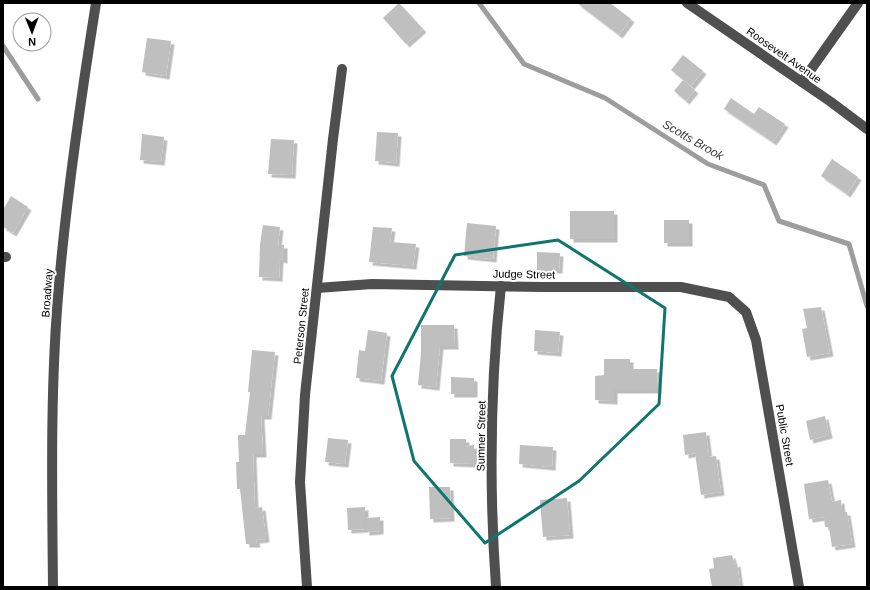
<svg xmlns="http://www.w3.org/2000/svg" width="870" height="590" font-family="Helvetica,sans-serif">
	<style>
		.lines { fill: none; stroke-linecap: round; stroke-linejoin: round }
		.stream { stroke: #9d9d9d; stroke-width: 5 }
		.building { fill: #bfbfbf; filter: url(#shadow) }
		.minor { stroke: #4f4f4f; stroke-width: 10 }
		.marked { fill: none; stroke: #0f766e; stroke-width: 3; stroke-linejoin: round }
		.labels { text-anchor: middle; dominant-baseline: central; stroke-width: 4; stroke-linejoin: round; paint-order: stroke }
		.street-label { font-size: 11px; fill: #000; stroke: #fff }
		.water-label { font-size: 12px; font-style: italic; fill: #3e3e3e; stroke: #fff }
	</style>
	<defs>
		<filter id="shadow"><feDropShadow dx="3.5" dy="3.5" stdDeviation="0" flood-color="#0004"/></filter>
	</defs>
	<rect width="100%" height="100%" fill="#fff"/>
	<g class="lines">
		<g class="stream">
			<polyline points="479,3 524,64 605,98 708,164 764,185 779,221 849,244 867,306"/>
			<polyline points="3,46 38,99"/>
		</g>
	</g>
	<g class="building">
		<polygon points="399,3 423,29 406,44 383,18"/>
		<polygon points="577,3 610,3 631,19 619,35"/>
		<polygon points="147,38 171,41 166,76 142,72"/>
		<polygon points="683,55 703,71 691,86 671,70"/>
		<polygon points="683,80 695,90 686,101 674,91"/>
		<polygon points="731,98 754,114 759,107 785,124 773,142 724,109"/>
		<polygon points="377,132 398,133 396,163 375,161"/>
		<polygon points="142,134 164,137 161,162 140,160"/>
		<polygon points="271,139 294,140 292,175 268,174"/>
		<polygon points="832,159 858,177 847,194 821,176"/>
		<polygon points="11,196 28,207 13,233 3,227 3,210"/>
		<rect x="570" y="211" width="44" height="28"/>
		<rect x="664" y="220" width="25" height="23"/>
		<polygon points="467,223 496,226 493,259 464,256"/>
		<polygon points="263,225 280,227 278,245 284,245 284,260 280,259 279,278 259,277 260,244"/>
		<polygon points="373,227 392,228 390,242 416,244 413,266 369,262"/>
		<polygon points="537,252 560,253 559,270 537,270"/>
		<polygon points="821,307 830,353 807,357 802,329 807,328 803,309"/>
		<polygon points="421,325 454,325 455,346 440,346 436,387 418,385 421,353"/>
		<polygon points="368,330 387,333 381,381 356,378 359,350 365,351"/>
		<polygon points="535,330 560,332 558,353 534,351"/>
		<polygon points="252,350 275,352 268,416 261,416 263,454 253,454 255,508 262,507 266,539 256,540 257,544 246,544 240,489 237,489 236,462 239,462 238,435 245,435 250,392 248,392"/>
		<polygon points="604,359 630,359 630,369 657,369 658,390 614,390 614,401 595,400 595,376 604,375"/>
		<polygon points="451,377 474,378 474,394 451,394"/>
		<polygon points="825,416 829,435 810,440 806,421"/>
		<polygon points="706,432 709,457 716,456 721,492 701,495 695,453 685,455 683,435"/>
		<polygon points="328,438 348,440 345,464 325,462"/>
		<polygon points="450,439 466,439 466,446 474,445 474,464 450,463"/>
		<polygon points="520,445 553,447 552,467 519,464"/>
		<polygon points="828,480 832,502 841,500 842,512 847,512 852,544 832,547 829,527 825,527 824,517 809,519 804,484"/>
		<polygon points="429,487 450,487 451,518 430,519"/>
		<polygon points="567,498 570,535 543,537 540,500"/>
		<polygon points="365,507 365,529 348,530 347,508"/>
		<polygon points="380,517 380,531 366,532 366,518"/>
		<polygon points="732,555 734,564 737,563 740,585 730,587 712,587 709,569 714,568 713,558"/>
	</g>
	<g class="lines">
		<g class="minor">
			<polyline points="687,3 831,102 867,129"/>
			<polyline points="802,82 858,3"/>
			<polyline points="3,257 6,257"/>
			<polyline points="317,288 372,284 542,287 681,287 729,297 746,312 756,340 799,587"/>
			<path d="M53,587c-1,-101 -3,-202 6,-302 8,-95 22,-188 37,-282"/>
			<polyline points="307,587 300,482 305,395 333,139 342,69"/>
			<path d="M496,587c-7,-100 -6,-201 5,-301"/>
		</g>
	</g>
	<path class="marked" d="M558,240l107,68 -6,96 -80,77 -94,62 -71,-82 -22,-85 63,-121z"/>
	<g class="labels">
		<g class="street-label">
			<text transform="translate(784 55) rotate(35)">Roosevelt Avenue</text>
			<text transform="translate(524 274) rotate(1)">Judge Street</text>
			<text transform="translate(47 293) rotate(-86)">Broadway</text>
			<text transform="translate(301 326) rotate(-84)">Peterson Street</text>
			<text transform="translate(785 435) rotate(80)">Public Street</text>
			<text transform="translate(481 436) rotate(-89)">Sumner Street</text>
		</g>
		<g class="water-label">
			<text transform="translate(693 140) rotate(30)">Scotts Brook</text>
		</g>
	</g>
	<rect width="870" height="590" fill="none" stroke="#000000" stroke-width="8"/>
	<g transform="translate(32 32) rotate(179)"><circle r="19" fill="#ffffff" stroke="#999999"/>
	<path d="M0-3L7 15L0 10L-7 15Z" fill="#000000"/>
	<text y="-6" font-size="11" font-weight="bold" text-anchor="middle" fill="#000000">N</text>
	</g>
</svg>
